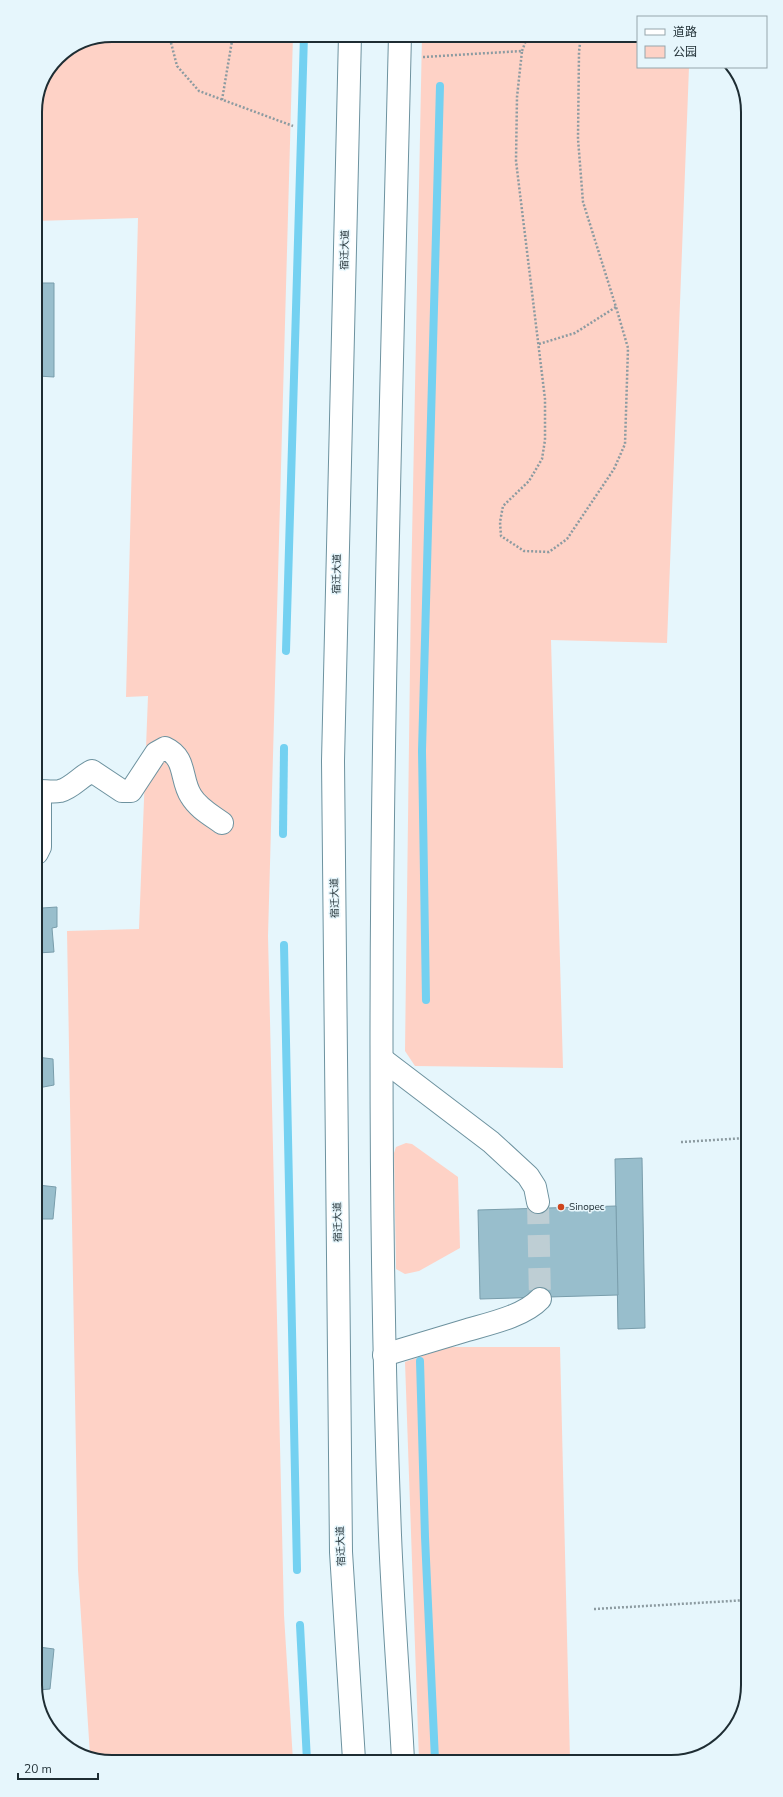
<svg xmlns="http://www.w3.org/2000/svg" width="783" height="1797" font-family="'Nunito Sans','Noto Sans SC',sans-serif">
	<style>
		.green { fill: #fed2c6 }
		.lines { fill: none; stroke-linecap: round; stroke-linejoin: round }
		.stream { stroke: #74d1f1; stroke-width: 8 }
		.building { fill: #98becc; stroke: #799dab }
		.minor-tunnel { stroke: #beced4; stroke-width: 22; stroke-dasharray: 22 11; stroke-linecap: butt }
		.minor-casing { stroke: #6d929f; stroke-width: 24 }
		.major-casing { stroke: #6d929f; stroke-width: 24 }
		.path { stroke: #8c9ba1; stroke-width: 2.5; stroke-dasharray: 2 2; stroke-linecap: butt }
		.minor { stroke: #fff; stroke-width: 22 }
		.major { stroke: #fff; stroke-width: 22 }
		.poi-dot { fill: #ce451d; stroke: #e6f6fc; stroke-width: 1.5 }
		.labels { text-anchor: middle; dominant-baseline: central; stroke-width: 3; stroke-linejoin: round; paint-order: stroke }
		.street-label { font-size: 10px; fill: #1e2d33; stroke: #e6f6fc }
		.poi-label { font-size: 10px; fill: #1e2d33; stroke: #e6f6fc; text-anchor: start }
		.rim { fill: none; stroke: #1e2d33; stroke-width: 2 }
	</style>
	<rect width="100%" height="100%" fill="#e6f6fc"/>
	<g class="green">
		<polygon points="112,35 293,35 268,936 284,1615 293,1761 107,1762 90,1755 78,1570 67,931 139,929 148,696 126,697 138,218 35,221 35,107 58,57 83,41"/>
		<polygon points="422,35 638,35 638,67 689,67 667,643 551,640 563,1068 415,1066 405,1051 411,590"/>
		<polygon points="406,1143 412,1144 458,1177 460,1248 419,1271 405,1274 396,1269 394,1153 396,1147"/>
		<polygon points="448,1347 560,1347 570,1759 419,1760 405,1362"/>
	</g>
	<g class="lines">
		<g class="stream">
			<polyline points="286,651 304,35"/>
			<polyline points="283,834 284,748"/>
			<polyline points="284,945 297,1570"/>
			<polyline points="426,1000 422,751 440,86"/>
			<polyline points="420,1361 425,1537 435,1760"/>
			<polyline points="300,1625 307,1761"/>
		</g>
	</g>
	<g class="building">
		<polygon points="36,263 38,264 38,283 54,283 54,377 38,376 39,400 36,400"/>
		<polygon points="41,889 42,908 57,907 57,927 52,928 54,952 37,953 37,890"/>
		<polygon points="37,1057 53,1059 54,1085 38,1088"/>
		<polygon points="642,1158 645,1328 618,1329 615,1159"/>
		<polygon points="38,1185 56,1187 53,1219 38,1219"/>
		<polygon points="616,1206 618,1295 480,1299 478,1210"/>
		<polygon points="39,1647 54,1649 50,1689 39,1690"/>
	</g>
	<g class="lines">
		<polyline class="minor-tunnel" points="538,1202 540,1299"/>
		<g class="minor-casing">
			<g id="minor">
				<path d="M37,853l3,-6v-56c6,0 14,1 20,0 12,-3 21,-15 32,-20l30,20h9l25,-38 9,-5c22,10 15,31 26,48 7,12 20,19 31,27"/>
				<polyline points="382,1059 491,1142 528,1176 535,1187 538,1202"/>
				<path d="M384,1355c27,-8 53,-16 80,-24 23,-7 59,-14 76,-32"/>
			</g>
		</g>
		<g class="major-casing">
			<g id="major">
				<polyline points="350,35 333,761 341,1552 354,1760"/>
				<path d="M400,35c-12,500 -29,1000 -10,1500 3,75 9,150 13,225"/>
			</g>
		</g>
		<g class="path">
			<polyline points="169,35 177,66 199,91 293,126"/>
			<polyline points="522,51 528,35"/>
			<polyline points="423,57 522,51 517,97 516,161 545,399 545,440 542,459 529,481 503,506 500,522 501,536 524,551 549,552 567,539 614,469 625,444 628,348 616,307 583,202 578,139 579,52 581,35"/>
			<polyline points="222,100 233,35"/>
			<polyline points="539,344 575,333 616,307"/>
			<polyline points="681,1142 747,1138"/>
			<polyline points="594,1609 748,1600"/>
		</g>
		<use href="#minor" class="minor"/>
		<use href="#major" class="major"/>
	</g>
	<circle class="poi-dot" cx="561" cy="1207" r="4"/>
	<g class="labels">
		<g class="street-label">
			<text transform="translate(345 250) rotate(-89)">宿迁大道</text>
			<text transform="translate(337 574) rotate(-89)">宿迁大道</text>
			<text transform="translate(335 898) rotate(-91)">宿迁大道</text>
			<text transform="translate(338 1222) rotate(-91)">宿迁大道</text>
			<text transform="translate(341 1546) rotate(-92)">宿迁大道</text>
		</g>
		<g class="poi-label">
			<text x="569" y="1207">Sinopec</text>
		</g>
	</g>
	<path d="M0 0H783V1797H0ZM112 42H671A70 70 0 0 1 741 112V1685A70 70 0 0 1 671 1755H112A70 70 0 0 1 42 1685V112A70 70 0 0 1 112 42Z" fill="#e6f6fc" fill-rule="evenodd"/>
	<path class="rim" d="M112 42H671A70 70 0 0 1 741 112V1685A70 70 0 0 1 671 1755H112A70 70 0 0 1 42 1685V112A70 70 0 0 1 112 42Z"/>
	<rect x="637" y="16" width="130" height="52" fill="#e6f6fc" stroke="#96a6ac"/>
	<rect x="645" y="29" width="20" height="6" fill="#ffffff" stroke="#96a6ac"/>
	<text x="673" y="36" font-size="12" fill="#1e2d33">道路</text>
	<rect x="645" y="46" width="20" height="12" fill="#fed2c6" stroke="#96a6ac"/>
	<text x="673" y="56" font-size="12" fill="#1e2d33">公园</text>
	<path d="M18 1773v6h80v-6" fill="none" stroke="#1e2d33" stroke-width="2"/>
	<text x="24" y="1773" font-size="12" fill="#1e2d33" stroke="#e6f6fc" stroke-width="3" paint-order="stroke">20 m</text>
</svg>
